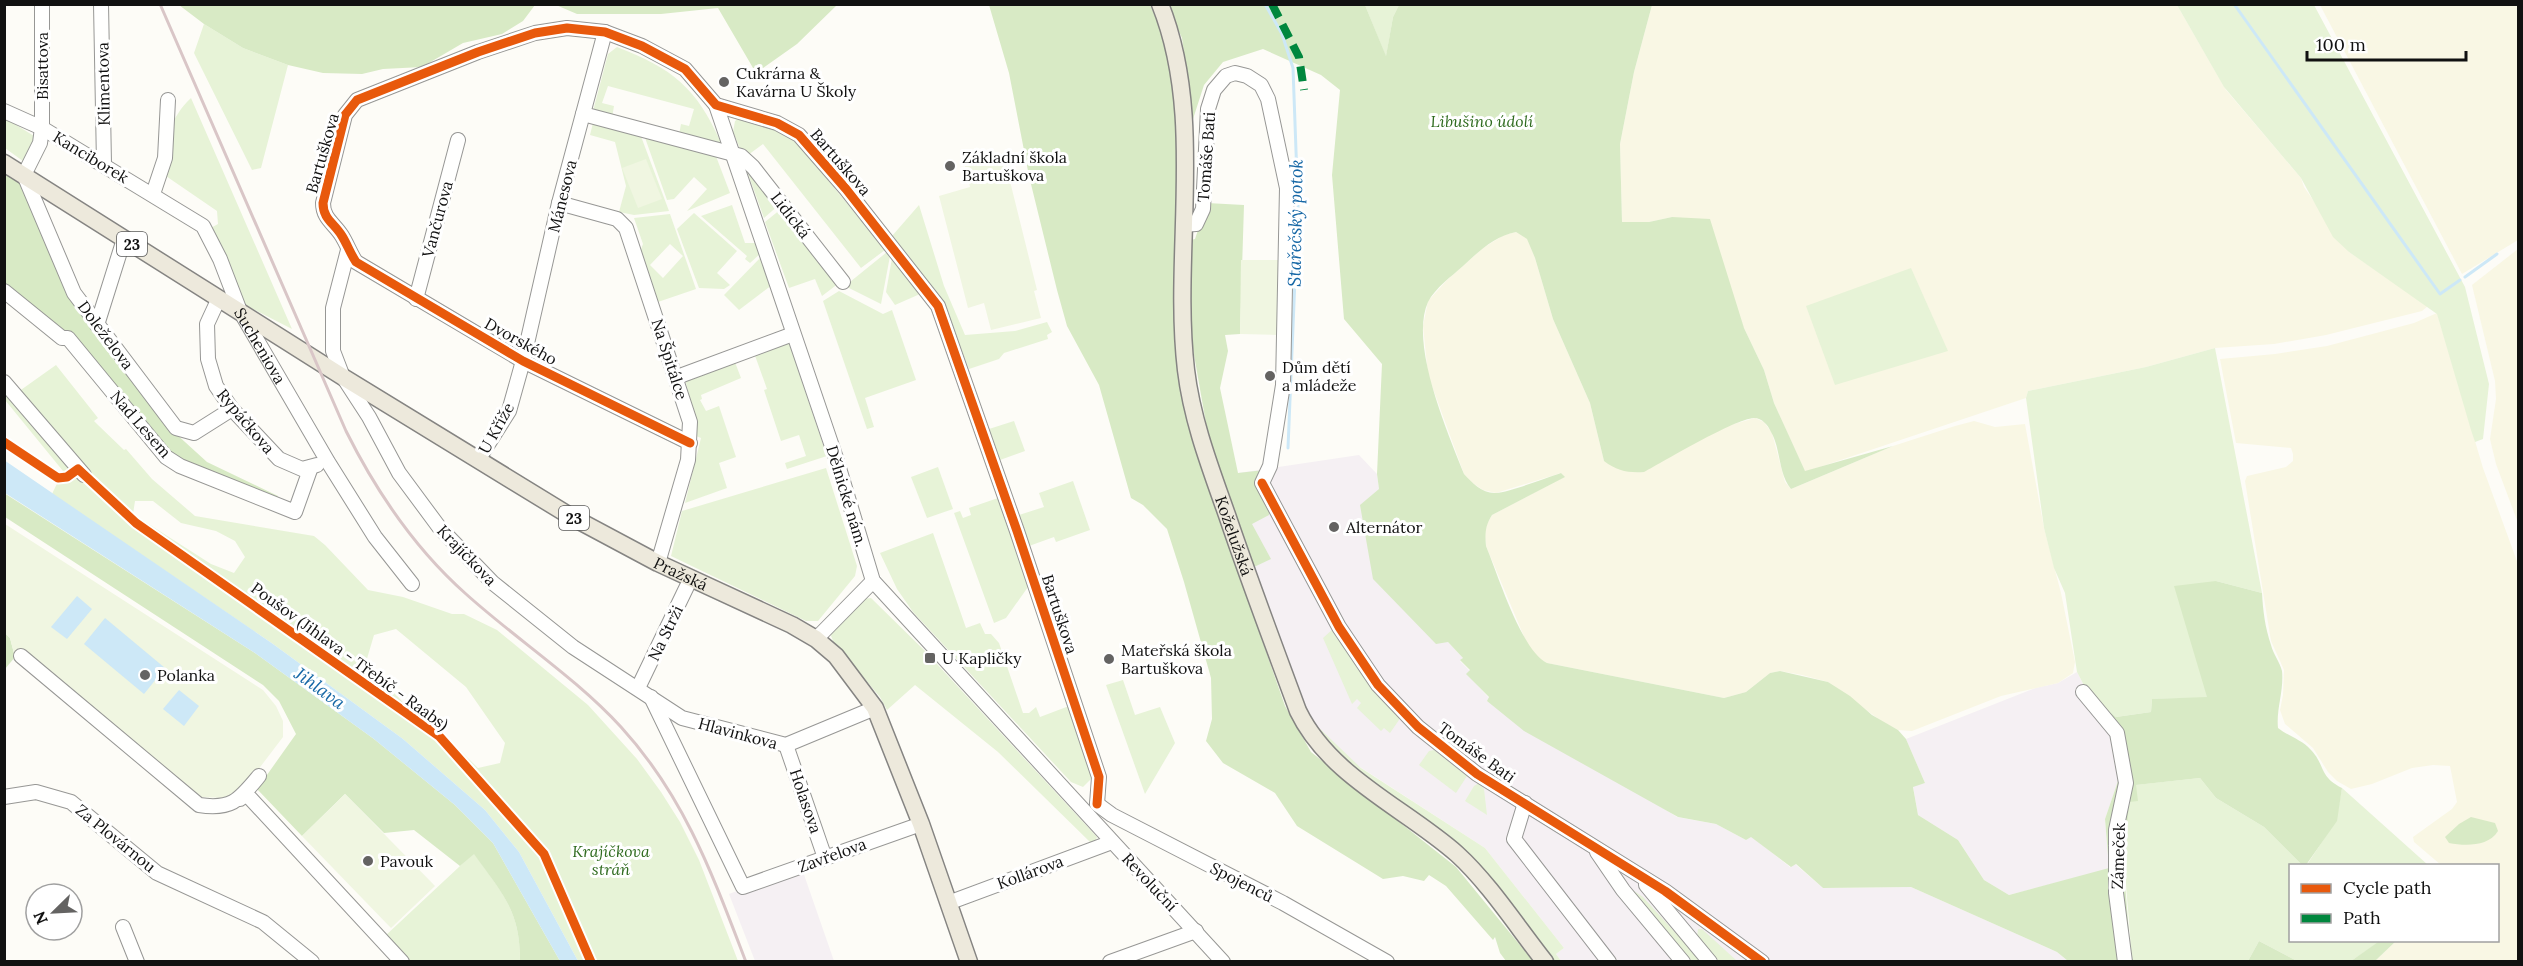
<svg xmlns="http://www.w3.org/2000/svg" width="2523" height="966" font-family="Lora,serif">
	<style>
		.industrial { fill: #f5f0f3 }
		.farmland { fill: #f9f7e4 }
		.green { fill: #e7f3d7; fill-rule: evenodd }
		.forest { fill: #d8eac5 }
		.pitch { fill: #f0f6e1 }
		.water { fill: #cde8f7 }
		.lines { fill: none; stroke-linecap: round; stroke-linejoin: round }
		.stream { stroke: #cde8f7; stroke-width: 3 }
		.minor-casing { stroke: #979795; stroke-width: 16 }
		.major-casing { stroke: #858482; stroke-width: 19 }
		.minor { stroke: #fffffe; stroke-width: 14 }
		.major { stroke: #ede9dc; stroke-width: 16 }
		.rail { stroke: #d9c6c7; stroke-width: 3 }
		.quiet { stroke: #00873e; stroke-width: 8; stroke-dasharray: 15 8; stroke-linecap: butt }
		.cycleway-casing { stroke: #fff; stroke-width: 13 }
		.cycleway { stroke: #e8590c; stroke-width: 9 }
		.poi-dot { fill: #646362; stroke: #fff; stroke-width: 2 }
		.labels { text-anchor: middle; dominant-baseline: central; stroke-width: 6; stroke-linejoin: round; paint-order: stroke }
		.shield { fill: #fff; stroke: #585858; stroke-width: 1.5 }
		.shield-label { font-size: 15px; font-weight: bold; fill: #111 }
		.street-label { font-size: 16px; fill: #111; stroke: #fff }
		.poi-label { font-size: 16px; fill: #111; stroke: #fff; text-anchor: start }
		.park-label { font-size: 16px; font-style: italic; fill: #2f6b1f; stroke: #fff }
		.water-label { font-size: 18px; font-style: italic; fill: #1768a6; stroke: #fff }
	</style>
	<rect width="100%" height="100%" fill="#fdfcf7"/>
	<g class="industrial">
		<polygon points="1359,455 1377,474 1379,489 1448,642 1463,658 1460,661 1470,671 1467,674 1489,698 1677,817 1716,824 1746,840 1751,836 1790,867 1795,864 1823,888 1911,887 2057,952 2068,961 1561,961 1556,954 1564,948 1485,848 1357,765 1292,702 1256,598 1238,473"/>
		<polygon points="2077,672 2110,736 2118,781 2105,819 2109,869 2009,895 1984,880 1958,840 1918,815 1913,786 1925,783 1906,739 2035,688 2058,683"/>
		<polygon points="801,866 834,961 755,961 729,894"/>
	</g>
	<g class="farmland">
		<polygon points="1652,5 2177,5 2226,90 2301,178 2304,187 2349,252 2428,306 2422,311 2326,335 2274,344 2215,348 2146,367 2028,391 2026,398 1805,472 1774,403 1764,370 1744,328 1672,217 1649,222 1622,223 1620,144 1634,72"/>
		<polygon points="2320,5 2518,5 2518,240 2462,274"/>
		<polygon points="1516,232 1527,238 1535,258 1553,319 1590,403 1604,461 1755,418 1764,422 1772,433 1785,482 1791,489 1893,446 1955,426 1974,421 1995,427 2025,424 2044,528 2061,593 2075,662 2073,673 2058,683 2001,696 1912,731 1898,730 1884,723 1828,682 1802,675 1780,671 1770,673 1746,692 1724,698 1547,663 1537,658 1527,644 1486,546 1485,533 1487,524 1492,515 1564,477 1561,473 1496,493 1483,490 1471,482 1464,474 1428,375 1423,326 1428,301 1447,280 1483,248 1504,235"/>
		<polygon points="2518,249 2518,523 2496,464 2490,439 2496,399 2495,381 2472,285"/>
		<polygon points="2437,313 2483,468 2518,564 2518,961 2375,961 2396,941 2498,940 2498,866 2441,865 2414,842 2413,837 2452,809 2457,802 2450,766 2433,765 2412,768 2372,784 2351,789 2337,781 2328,772 2313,748 2285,724 2280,710 2283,695 2284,670 2271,641 2245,481 2247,476 2286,467 2293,461 2293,454 2291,448 2236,443 2220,359 2275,354 2327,346 2414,323"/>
	</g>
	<g class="green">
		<polygon points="1365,5 1399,5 1393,17 1386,57"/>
		<polygon points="2177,5 2314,5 2465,287 2489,384 2483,439 2475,442 2471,430 2437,314 2349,252 2333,237 2301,178 2224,87"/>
		<polygon points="204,24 243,48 288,65 261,168 252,170 194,53"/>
		<path d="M617,47c55,21 80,41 104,96l-1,1 -41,-9 2,-11 8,2 5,-17 -86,-23 -6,17 12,3 -2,12 -19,-7 15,-57z"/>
		<path d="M191,98l101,231 -47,-24 -36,-76 9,-5 -1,-13 -54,-37c-1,-27 7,-57 28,-76z"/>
		<polygon points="5,118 42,141 27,164 5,148"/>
		<path d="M739,118c23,2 44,12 61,28l85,104 -24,18 -98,-124 -19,14 -11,-26 2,-11z"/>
		<polygon points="594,119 639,131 669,211 634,215 619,212 626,186 615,142 590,135"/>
		<polygon points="643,132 714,151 730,193 687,211 707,189 694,177 674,199 667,200"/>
		<polygon points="746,168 780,204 764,218"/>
		<polygon points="732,205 745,243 757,243 761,253 750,263 745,259 747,256 701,216"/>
		<polygon points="919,205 944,286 965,335 1015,331 1047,322 1052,332 1047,335 1048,339 1004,353 999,359 969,369 944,307 892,236"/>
		<polygon points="781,209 839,283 822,296 815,279 789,288 765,222"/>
		<polygon points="694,213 737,251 717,273 730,285 724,289 699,288 677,229"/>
		<path d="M670,214l26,75 -41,14 -16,-48 4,-11 -9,-26zM670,244l13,12 -20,22 -13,-13z"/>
		<polygon points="887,252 890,256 881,304 845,286"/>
		<polygon points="762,256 772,285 739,310 724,295"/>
		<polygon points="892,258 920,294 895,305 886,292"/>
		<polygon points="1911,268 1948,351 1835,385 1806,306"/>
		<polygon points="839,291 883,314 892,310 916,380 865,398 874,427 867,429 823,301"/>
		<polygon points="785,341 789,343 827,456 787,469 785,463 806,456 799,435 781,441 764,390 767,389 753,350"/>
		<polygon points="2215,348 2262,593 2216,581 2207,698 2152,699 2151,712 2116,717 2089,695 2077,672 2065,593 2054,568 2044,528 2026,398 2028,391 2146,367"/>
		<polygon points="733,357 741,378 701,395 702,399 700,400 706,411 719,406 736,457 719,463 727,488 685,503 701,438 696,436 696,422 685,379"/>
		<path d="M56,365l42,53 -4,3 4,4 26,25 2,-1 26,30 43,37 119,20 11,9 43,45 35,7 49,17h12l33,16 91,75 49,54 24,33 19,30 19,38 39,101h-160l-59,-109 -34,-42 -82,-71 -130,-95 -221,-150 11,-23 -58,-71 -1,-26 14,18zM135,501h18l28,22 35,8 19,10 10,16 -11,16 -23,-9 -78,-50zM396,629l70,58 39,56 -5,20 -22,5 -42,-41 -26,-17 -44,-48 8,-27z"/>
		<polygon points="1014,421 1025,451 1000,460 989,429"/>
		<polygon points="938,467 953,509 927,518 911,477"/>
		<polygon points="826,468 857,566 855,576 818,621 806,621 671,556 682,511"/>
		<polygon points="1073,481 1090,530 1056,542 1054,537 1029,546 1019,515 1044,507 1039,493"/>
		<polygon points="998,498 1028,587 1006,618 994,623 954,513 960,511 963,518 971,515 969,508"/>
		<polygon points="933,533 966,628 980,623 985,634 991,634 999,643 1023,713 1029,713 1036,707 1040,717 1069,706 1092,773 1091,779 1083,787 1071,782 913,612 897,589 880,553"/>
		<polygon points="871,598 924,650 1097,837 1095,843 1090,842 998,752 915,685 887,710 880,697 834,643 831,636 834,627 861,599"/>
		<polygon points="1333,629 1399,716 1399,720 1390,733 1384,728 1381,731 1357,708 1361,703 1357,699 1352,704 1323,638"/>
		<polygon points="1123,680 1135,715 1160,707 1175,743 1145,794 1106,685"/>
		<polygon points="1292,702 1361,768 1485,848 1564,948 1556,954 1561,961 1544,961 1461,861 1362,784"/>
		<polygon points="1434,750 1467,776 1456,793 1419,765 1429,751"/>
		<path d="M2200,778l16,20 48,29 38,38 -12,1v74l91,1 -30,20h-54l-38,-20 -11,20h-114l-3,-4c-1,-57 -16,-117 4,-172z"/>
		<polygon points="1479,783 1484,789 1487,815 1465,801 1474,786"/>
		<polygon points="2342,788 2428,865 2306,866 2336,821"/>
		<path d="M474,853c28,41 46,56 46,108h-112l-23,-25z"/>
		<polygon points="1625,885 1643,897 1701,961 1692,961"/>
		<polygon points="1698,929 1702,929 1737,961 1719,961 1697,937"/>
	</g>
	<g class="forest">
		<polygon points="179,5 535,5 523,21 502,34 463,43 422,67 383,69 362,74 323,73 288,65 243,48 204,24"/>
		<polygon points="556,5 837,4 837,5 797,44 756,73 718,8 661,14 577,14"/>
		<polygon points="989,5 1150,5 1166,42 1177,120 1175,277 1206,479 1285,706 1311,752 1456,867 1533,961 1506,961 1500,953 1495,937 1493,940 1446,886 1429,875 1424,881 1403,876 1383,879 1297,826 1275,793 1223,763 1206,741 1212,719 1211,678 1184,582 1167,529 1143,505 1131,498 1099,385 1067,326 1057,290 1029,176 1009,73"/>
		<path d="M1167,5h198l21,51 7,-39 6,-12h253l-18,67 -14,72 2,78h27l23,-5 38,2 34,109 20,42 10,33 31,68 88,-25 -102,43c-13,-16 -10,-40 -20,-57 -3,-7 -9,-14 -17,-14 -20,1 -89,43 -110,54 -16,1 -27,-1 -40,-11l-14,-58 -37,-84 -18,-61 -8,-19 -11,-7c-21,4 -37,19 -53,34 -11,10 -28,22 -35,36 -19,42 20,131 36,172 8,9 19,20 32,19 14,-1 50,-15 65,-20l4,4 -73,38c-7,11 -7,19 -6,31 12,29 35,104 61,117l177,35 22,-6 24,-19 10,-2 48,11 22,14 22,19 26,15 8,9 19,44 -12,4 5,28 40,25 26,40 25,15 100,-27 -4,-49 13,-38 -8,-45 -21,-41 27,22 35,-5 1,-13 55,-2 -33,-111 42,-5 46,12c1,18 3,34 9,52 2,9 9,17 11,26 2,20 -6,38 -4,57 10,8 24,12 32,21 16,16 8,27 32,39l-5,33 -31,44h-4l-38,-38 -48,-29 -16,-20 -64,7 2,16 -9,1 -5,69 7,86 3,4h-66l-11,-9 -146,-65 -88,1 -27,-24 -5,3 -40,-30 -5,3 -30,-16 -38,-7 -154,-86 -37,-30 2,-4 -23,-23 4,-4 -10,-10 3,-2 -15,-16 -12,2 -63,-65 -13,-74 19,-16 -2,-15 5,-110 -38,-45 -12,-144 8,-85 -19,-15 -58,-26 -40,13 -19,23 -11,34 -11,-81z"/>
		<polygon points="4,173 18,181 25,189 100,336 97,338 121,369 125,367 163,422 207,462 278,496 276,499 181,461 164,447 63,333 5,285"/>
		<polygon points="1207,203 1244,205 1240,334 1225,335 1228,351 1220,388 1238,473 1264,470 1269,494 1269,515 1252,524 1271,559 1254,567 1210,446 1190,332 1190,240 1195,239"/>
		<path d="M4,493l251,160 119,86 81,66 38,38 67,118h-40c0,-52 -18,-67 -46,-107l-14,12 -46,-36 -30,3 -39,-39 -43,42 -45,-47 39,-55 -17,-33 -16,-16 -258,-168z"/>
		<polygon points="5,633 10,638 15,657 5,669"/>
		<path d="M2471,817l24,6 3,8c-10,16 -33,15 -49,12l-4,-6 14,-13z"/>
		<polygon points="2381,940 2396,941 2375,961 2351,961"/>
		<polygon points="2259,941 2297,961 2248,961"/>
	</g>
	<g class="pitch">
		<polygon points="1003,153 1037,290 1034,291 1041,318 991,330 984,303 968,308 939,196 970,187 964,162"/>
		<polygon points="646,159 662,199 638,208 622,168"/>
		<polygon points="1241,260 1279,260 1277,335 1240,334"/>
		<polygon points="5,524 263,690 276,706 283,721 283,737 245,787 231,798 198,797 15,657 10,638 5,633"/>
		<polygon points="345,794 435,886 391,928 302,836"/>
	</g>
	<g class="water">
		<polygon points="4,460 273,644 403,739 485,810 519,852 578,961 560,961 493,843 455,805 374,739 255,653 5,493"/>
		<polygon points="77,596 92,609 67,639 51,627"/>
		<polygon points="105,618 165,668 144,694 84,644"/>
		<polygon points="179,690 199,706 184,726 163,709"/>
	</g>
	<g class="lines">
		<g class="stream">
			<polyline points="1265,4 1282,34 1293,68 1298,206 1288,448"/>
			<polyline points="2234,4 2440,294 2460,280"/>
			<polyline points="2465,277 2497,254"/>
		</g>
		<g class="minor-casing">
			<g id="minor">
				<polyline points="101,4 104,164"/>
				<polyline points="716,105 836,458 873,581 1223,962"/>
				<path id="s1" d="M4,111l38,17 161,98 17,33 20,52 88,151 47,75 37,47"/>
				<polyline points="583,114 741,156 753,167 843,282"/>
				<polyline points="24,175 74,293 176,428 194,433 232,409"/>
				<polyline points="24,175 40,143 42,128 42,4"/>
				<polyline points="153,194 165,158 168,100"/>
				<polyline points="559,203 617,219 626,228 690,422 688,460 658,563"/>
				<polyline points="1183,225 1196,224 1203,209 1208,109 1214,90 1226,76 1235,73 1247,76 1261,85 1268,99 1287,188 1283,385 1270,466 1262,483 1339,627 1378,685 1418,727 1477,774 1665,891 1762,962"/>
				<polyline points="348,250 333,308 333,351 343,377 369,417 399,473 439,527 493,583 573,647 682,718 786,745 875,708"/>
				<polyline points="4,291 62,338 68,338 166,457 180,466 295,512 311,467"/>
				<polyline points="219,298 207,324 208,359 216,386 232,409 279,459 302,469 317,465"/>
				<polyline points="416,299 458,140"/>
				<polyline points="97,325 124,239"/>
				<polyline points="677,377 793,334"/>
				<polyline points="4,382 84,475"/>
				<path d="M690,443l-167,-82 -167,-99c-6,-9 -9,-18 -14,-26 -8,-13 -19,-17 -19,-33l22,-88 12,-15 121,-48 57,-19 32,-5 38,4 37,14 43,23 31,36 61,18 22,12 47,54 92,117 79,225 82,246 -2,27"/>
				<polyline points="478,460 509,411 523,361 559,203 605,32"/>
				<polyline points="816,639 873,581"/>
				<path d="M21,656l178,149c33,5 40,-5 60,-29"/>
				<polyline points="638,688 691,578"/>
				<polyline points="2083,692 2117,733 2126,783 2116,830 2116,893 2125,962"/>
				<polyline points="651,697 743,887 921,824"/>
				<polyline points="786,745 825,858"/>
				<polyline points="4,797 36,792 71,802 157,873 263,922 312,962"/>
				<polyline points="240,799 244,795 250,798 402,962"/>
				<polyline points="1525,803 1514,839 1609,962"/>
				<polyline points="1097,804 1112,815 1283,903 1387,962"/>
				<polyline points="1597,852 1623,890 1683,962"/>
				<polyline points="1646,885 1710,962"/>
				<polyline points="948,903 1112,842"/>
				<polyline points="123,927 137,962"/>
				<polyline points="1110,962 1196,931"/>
			</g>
		</g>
		<g class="major-casing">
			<g id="major">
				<path id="s2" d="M1160,4c46,114 12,247 26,366 6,50 24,97 41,145 22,65 47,131 71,196 32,66 107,97 159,143 32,29 61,74 88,108"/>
				<path id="s3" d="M4,163l339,214 227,139 88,47 134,62 24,14 20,17 39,52 46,116 48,138"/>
			</g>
		</g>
		<use href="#minor" class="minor"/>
		<use href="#major" class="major"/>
		<path class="rail" d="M160,4l186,427c31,62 68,117 120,163 51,46 109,83 155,133 64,70 92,149 125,235"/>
		<polyline class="quiet" points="1272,4 1299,57 1304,90"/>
		<g class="cycleway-casing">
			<g id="cycleway">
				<polyline points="4,442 58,478 67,477 78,469 136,523 439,736 544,854 591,962"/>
				<path d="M690,443l-167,-82 -167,-99c-6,-9 -9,-18 -14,-26 -8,-13 -19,-17 -19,-33l22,-88 12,-15 121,-48 57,-19 32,-5 38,4 37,14 43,23 31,36 61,18 22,12 47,54 92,117 79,225 82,246 -2,27"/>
				<polyline points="1262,483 1339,627 1378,685 1418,727 1477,774 1665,891 1762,962"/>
			</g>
		</g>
		<use href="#cycleway" class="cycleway"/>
	</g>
	<g class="poi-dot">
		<circle cx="724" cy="82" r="6"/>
		<circle cx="950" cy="166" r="6"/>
		<circle cx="1270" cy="376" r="6"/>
		<circle cx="1334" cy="527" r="6"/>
		<rect x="924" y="652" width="12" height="12" rx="3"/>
		<circle cx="1109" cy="659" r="6"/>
		<circle cx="145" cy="675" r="6"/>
		<circle cx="368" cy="861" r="6"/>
	</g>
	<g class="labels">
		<g class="shield">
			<rect x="117" y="232" width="30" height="24" rx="4.5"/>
			<rect x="559" y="506" width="30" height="24" rx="4.5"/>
		</g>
		<g class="shield-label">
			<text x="132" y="244">23</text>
			<text x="574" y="518">23</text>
		</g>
		<g class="street-label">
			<text transform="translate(42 66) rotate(-90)">Bisattova</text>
			<text transform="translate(103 84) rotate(-91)">Klimentova</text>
			<text transform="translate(322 153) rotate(-74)">Bartuškova</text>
			<text transform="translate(91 157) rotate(31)">Kanciborek</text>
			<text transform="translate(1206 157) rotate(-86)">Tomáše Bati</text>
			<text transform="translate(841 162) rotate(49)">Bartuškova</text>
			<text transform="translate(562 196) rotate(-76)">Mánesova</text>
			<text transform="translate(791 215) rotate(52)">Lidická</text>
			<text transform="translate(437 219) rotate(-75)">Vančurova</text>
			<text transform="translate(106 335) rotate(53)">Doleželova</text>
			<text transform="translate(521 341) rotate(29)">Dvorského</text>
			<text stroke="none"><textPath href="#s1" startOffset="363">Sucheniova</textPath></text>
			<text transform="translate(670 359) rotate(72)">Na Špitálce</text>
			<text transform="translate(246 421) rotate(50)">Rypáčkova</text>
			<text transform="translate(141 424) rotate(49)">Nad Lesem</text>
			<text transform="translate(496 428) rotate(-61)">U Kříže</text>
			<text transform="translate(847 496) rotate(73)">Dělnické nám.</text>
			<text stroke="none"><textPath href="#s2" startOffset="542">Koželužská</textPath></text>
			<text transform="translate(467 555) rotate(46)">Krajíčkova</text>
			<text stroke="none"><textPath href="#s3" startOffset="792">Pražská</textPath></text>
			<text transform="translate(1060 614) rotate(72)">Bartuškova</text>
			<text transform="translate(665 633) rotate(-64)">Na Strži</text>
			<text transform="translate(350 656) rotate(36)">Poušov (Jihlava - Třebíč - Raabs)</text>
			<text transform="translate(738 733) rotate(15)">Hlavinkova</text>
			<text transform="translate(1477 752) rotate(36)">Tomáše Bati</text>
			<text transform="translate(806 801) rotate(71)">Holasova</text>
			<text transform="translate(116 838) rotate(39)">Za Plovárnou</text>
			<text transform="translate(832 855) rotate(-20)">Zavřelova</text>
			<text transform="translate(2118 856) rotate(-88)">Zámeček</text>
			<text transform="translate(1030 872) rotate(-20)">Kollárova</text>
			<text transform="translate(1150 882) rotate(47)">Revoluční</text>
			<text transform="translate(1242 882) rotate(27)">Spojenců</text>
		</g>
		<g class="poi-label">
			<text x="736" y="73">Cukrárna &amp;<tspan x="736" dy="18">Kavárna U Školy</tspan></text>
			<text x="962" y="157">Základní škola<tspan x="962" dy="18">Bartuškova</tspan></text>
			<text x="1282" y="367">Dům dětí<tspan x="1282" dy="18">a mládeže</tspan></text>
			<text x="1346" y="527">Alternátor</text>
			<text x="1121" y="650">Mateřská škola<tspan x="1121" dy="18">Bartuškova</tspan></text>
			<text x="942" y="658">U Kapličky</text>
			<text x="157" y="675">Polanka</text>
			<text x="380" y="861">Pavouk</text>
		</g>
		<g class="park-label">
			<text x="1482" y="121">Libušino údolí</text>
			<text x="611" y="851">Krajíčkova<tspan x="611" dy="18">stráň</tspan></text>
		</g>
		<g class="water-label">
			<text transform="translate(1295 223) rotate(-89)">Stařečský potok</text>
			<text transform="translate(320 688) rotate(36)">Jihlava</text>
		</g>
	</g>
	<rect width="2523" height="966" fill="none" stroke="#111111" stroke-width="12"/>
	<rect x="2289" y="864" width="210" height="78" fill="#ffffff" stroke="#a0a0a0" stroke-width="1.5"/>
	<rect x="2301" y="884" width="30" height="9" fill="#e8590c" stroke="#a0a0a0" stroke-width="1.5"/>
	<text x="2343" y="894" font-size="18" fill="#111111">Cycle path</text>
	<rect x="2301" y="914" width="30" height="9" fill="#00873e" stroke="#a0a0a0" stroke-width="1.5"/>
	<text x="2343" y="924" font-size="18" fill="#111111">Path</text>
	<g transform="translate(54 912) rotate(246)"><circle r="28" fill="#ffffff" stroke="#a0a0a0" stroke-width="1.5"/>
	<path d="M0-4.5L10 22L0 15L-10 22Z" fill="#646362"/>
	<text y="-9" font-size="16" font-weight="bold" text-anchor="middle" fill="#111111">N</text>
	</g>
	<path d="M2307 51v9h159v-9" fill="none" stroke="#111111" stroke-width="3"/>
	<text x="2316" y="51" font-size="18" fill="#111111" stroke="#ffffff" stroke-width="4.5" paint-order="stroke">100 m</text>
</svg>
